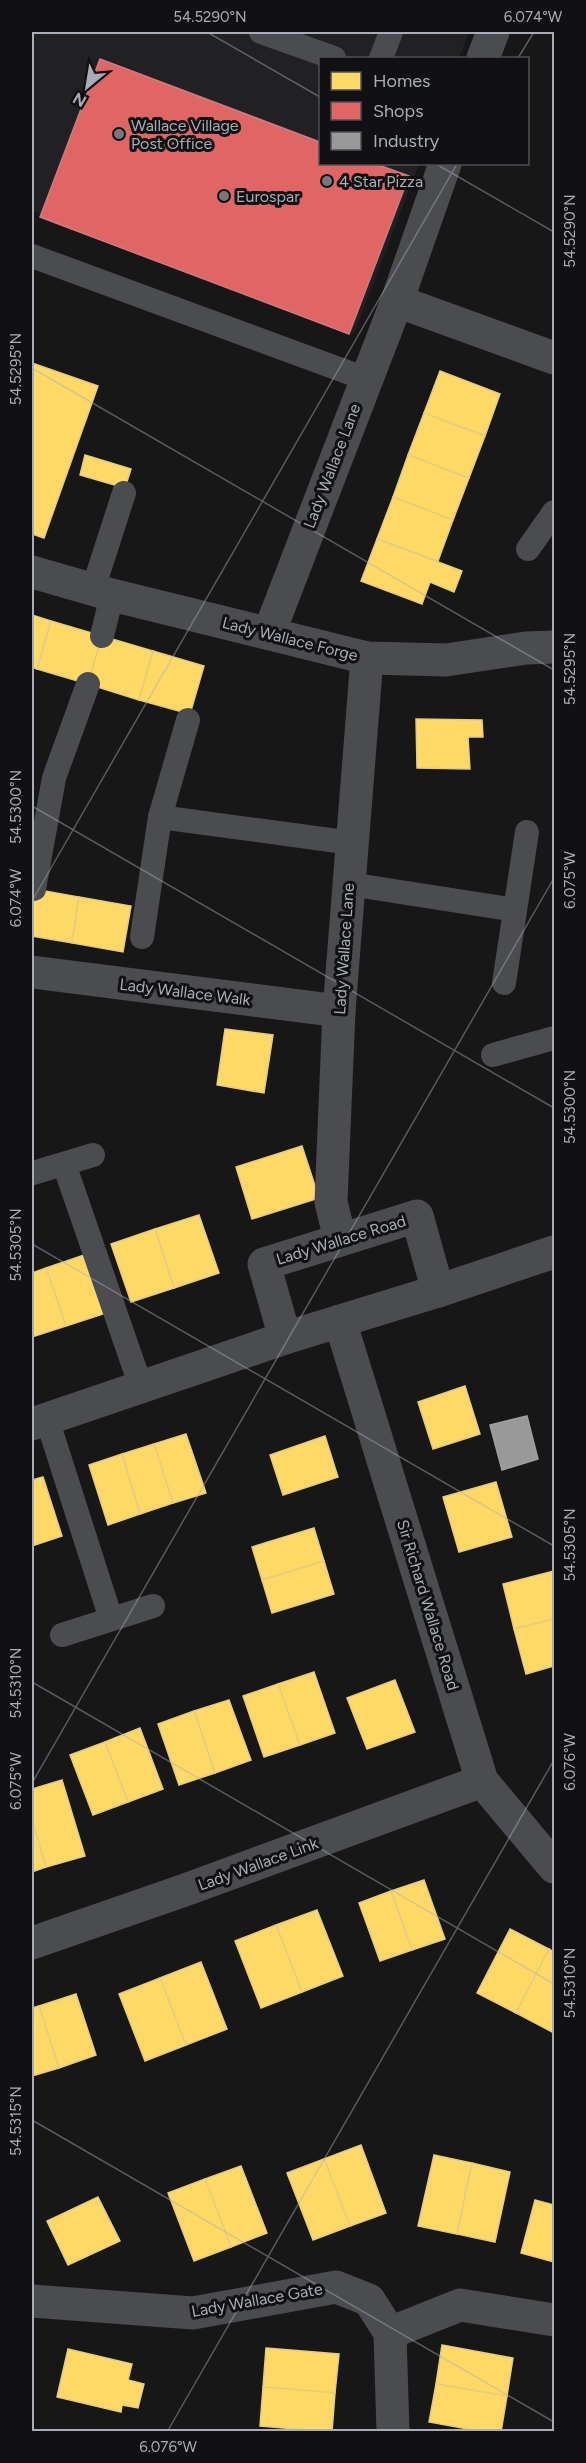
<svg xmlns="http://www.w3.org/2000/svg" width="586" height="2463" font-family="Figtree,sans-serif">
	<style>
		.built { fill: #212123 }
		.homes { fill: #ffd966; stroke: #e5cc7f; stroke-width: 1.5 }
		.shops { fill: #e06666; stroke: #cf7b7f; stroke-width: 1.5 }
		.industry { fill: #999; stroke: #9e9fa2; stroke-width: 1.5 }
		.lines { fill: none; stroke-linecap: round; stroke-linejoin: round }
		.lane { stroke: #4b4c50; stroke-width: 24 }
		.street { stroke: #4b4c50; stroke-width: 33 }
		.ticks { fill: none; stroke: #a8adb8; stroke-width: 1.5; stroke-opacity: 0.45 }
		.poi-dot { fill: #757880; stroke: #111113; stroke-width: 2 }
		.labels { text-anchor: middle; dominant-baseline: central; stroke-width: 6; stroke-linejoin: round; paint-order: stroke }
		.poi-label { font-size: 16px; fill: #a8adb8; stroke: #111113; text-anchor: start }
		.street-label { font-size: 16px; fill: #a8adb8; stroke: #111113 }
		.neatline { fill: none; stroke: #a8adb8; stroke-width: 2 }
		.ticks-label { font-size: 15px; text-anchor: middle; fill: #a8adb8 }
	</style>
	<rect width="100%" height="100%" fill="#171717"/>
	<polygon class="built" points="32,32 469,32 459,58 320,58 320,164 419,164 354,334 32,211"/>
	<g class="homes">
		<polygon points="32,363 98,386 44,538 32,534"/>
		<polygon points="440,371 500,394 485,436 424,413"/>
		<polygon points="424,413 485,436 469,478 408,455"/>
		<polygon points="85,455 131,469 125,488 80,475"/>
		<polygon points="408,455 469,478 453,520 393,497"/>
		<polygon points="393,497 453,520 438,561 377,539"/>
		<polygon points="377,539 462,571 454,592 430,582 422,604 361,581"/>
		<polygon points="32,615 51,621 37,669 32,667"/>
		<polygon points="51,621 102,636 88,684 37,669"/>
		<polygon points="102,636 153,651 139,700 88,684"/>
		<polygon points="153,651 204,666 190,714 139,700"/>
		<polygon points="416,719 482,720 483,737 468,737 470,769 417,768"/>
		<polygon points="34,889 79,897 72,943 32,936"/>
		<polygon points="79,897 131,906 123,952 72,943"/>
		<polygon points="225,1029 273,1035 264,1093 217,1085"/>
		<polygon points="302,1146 319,1198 252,1219 236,1167"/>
		<polygon points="199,1215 219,1273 174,1288 155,1229"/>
		<polygon points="155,1229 174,1288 131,1302 111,1244"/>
		<polygon points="90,1253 109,1312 66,1326 46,1268"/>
		<polygon points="46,1268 66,1326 32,1337 32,1273"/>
		<polygon points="465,1386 480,1434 433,1449 418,1402"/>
		<polygon points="186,1434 206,1493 173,1503 154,1444"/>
		<polygon points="325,1436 338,1477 283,1495 270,1455"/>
		<polygon points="154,1444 173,1503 140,1514 122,1454"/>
		<polygon points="122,1454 140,1514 108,1525 89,1465"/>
		<polygon points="43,1477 62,1536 32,1546 32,1480"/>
		<polygon points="496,1482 512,1537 459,1552 443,1497"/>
		<polygon points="314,1528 324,1561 262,1580 252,1547"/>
		<polygon points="324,1561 334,1594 272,1613 262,1580"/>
		<polygon points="554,1571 554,1619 514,1629 503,1584"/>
		<polygon points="554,1619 554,1666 526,1674 514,1629"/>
		<polygon points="314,1672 335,1733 300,1745 278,1684"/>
		<polygon points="395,1680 415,1732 367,1749 347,1698"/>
		<polygon points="278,1684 300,1745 264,1757 243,1696"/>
		<polygon points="229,1700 251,1760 215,1773 194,1711"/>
		<polygon points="194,1711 215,1773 179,1785 158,1724"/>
		<polygon points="140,1728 163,1789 128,1802 105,1742"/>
		<polygon points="105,1742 128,1802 93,1815 70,1755"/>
		<polygon points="62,1780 85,1856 46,1867 32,1820 32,1789"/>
		<polygon points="32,1820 46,1867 32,1872"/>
		<polygon points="424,1880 445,1939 412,1950 391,1891"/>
		<polygon points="391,1891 412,1950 380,1961 359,1903"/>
		<polygon points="317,1910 343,1976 302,1992 276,1925"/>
		<polygon points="276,1925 302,1992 261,2008 235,1941"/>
		<polygon points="510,1929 549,1949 516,2013 477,1993"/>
		<polygon points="549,1949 554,1952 554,2033 516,2013"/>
		<polygon points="201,1962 227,2029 186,2045 160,1978"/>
		<polygon points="160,1978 186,2045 145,2061 119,1994"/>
		<polygon points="76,1994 96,2055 59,2068 39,2006"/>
		<polygon points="39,2006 59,2068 32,2076 32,2008"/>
		<polygon points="361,2145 386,2213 350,2226 324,2159"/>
		<polygon points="434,2155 472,2163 457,2234 418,2226"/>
		<polygon points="324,2159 350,2226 313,2240 287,2173"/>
		<polygon points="472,2163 510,2172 495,2242 457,2234"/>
		<polygon points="241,2166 267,2233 231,2247 205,2179"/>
		<polygon points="205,2179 231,2247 194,2261 168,2193"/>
		<polygon points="98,2197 120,2241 68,2265 47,2221"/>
		<polygon points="535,2200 554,2205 554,2262 521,2253"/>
		<polygon points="442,2345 513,2358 507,2396 436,2384"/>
		<polygon points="266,2348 339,2354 335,2393 263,2387"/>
		<polygon points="68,2349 132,2364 128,2380 144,2384 138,2408 122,2405 121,2412 57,2397"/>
		<polygon points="436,2384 507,2396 501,2432 484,2432 429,2422"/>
		<polygon points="263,2387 335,2393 332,2432 260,2426"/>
	</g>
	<polygon class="shops" points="100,59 320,142 320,164 376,164 409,176 349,334 40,217"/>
	<polygon class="industry" points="527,1416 538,1459 502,1470 490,1425"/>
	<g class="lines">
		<g class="lane">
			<polyline points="261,32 334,58"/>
			<polyline points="381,58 391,32"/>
			<polyline points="32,256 366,379"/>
			<polyline points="528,549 554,512"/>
			<polyline points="93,589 124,493"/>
			<polyline points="102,636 112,595"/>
			<polyline points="160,817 352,843"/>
			<polyline points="349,884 515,910"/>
			<polyline points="34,889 54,778 88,684"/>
			<polyline points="142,937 160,817 188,720"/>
			<polyline points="504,983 527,832"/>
			<polyline points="493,1055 554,1038"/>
			<polyline points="64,1164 141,1387"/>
			<polyline points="33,1173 93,1155"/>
			<polyline points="47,1419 111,1619"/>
			<polyline points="62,1635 153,1606"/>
		</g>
		<g class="street">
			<polyline points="483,58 493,32"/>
			<polyline points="397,301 554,358"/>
			<polyline points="32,572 112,595 367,658 446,660 526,648 554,647"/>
			<polyline points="269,633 397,301 445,164"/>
			<polyline points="32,972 339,1011"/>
			<polyline points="340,1239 331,1202 339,1011 367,658"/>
			<polyline points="340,1321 482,1781 554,1867"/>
			<polyline points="285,1338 264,1264 417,1216 438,1291"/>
			<polyline points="32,1424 285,1338 438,1291 554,1252"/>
			<polyline points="32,1943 185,1890 482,1781"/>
			<polyline points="32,2301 193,2313 336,2287 369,2300 390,2333 393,2432"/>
			<polyline points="390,2333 460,2305 554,2320"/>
		</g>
	</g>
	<path class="ticks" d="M207,32l113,65M518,58l16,-26M436,164l118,68M32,368l522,302M32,806l522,302M32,901l425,-737M32,1244l522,302M32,1682l522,302M32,1783l522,-905M32,2120l522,302M167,2432l387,-672"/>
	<g class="poi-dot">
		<circle cx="119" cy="134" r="6"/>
		<circle cx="327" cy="181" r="6"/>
		<circle cx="224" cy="196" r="6"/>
	</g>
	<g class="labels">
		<g class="poi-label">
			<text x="131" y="125">Wallace Village<tspan x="131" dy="18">Post Office</tspan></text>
			<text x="339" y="181">4 Star Pizza</text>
			<text x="236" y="196">Eurospar</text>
		</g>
		<g class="street-label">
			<text transform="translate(332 466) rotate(-69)">Lady Wallace Lane</text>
			<text transform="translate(290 639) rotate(14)">Lady Wallace Forge</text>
			<text transform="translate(344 949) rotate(-86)">Lady Wallace Lane</text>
			<text transform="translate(185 992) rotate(7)">Lady Wallace Walk</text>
			<text transform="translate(341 1240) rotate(-17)">Lady Wallace Road</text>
			<text transform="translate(428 1605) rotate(73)">Sir Richard Wallace Road</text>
			<text transform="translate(258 1864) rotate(-20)">Lady Wallace Link</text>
			<text transform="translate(257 2300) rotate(-10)">Lady Wallace Gate</text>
		</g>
	</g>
	<rect width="586" height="2463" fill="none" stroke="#111113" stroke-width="66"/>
	<rect x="319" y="57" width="210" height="108" fill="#111113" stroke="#4d4f55" stroke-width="1.5"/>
	<rect x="331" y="72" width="30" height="18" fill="#ffd966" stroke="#4d4f55" stroke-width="1.5"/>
	<text x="373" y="87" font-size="18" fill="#a8adb8">Homes</text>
	<rect x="331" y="102" width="30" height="18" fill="#e06666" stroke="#4d4f55" stroke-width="1.5"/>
	<text x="373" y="117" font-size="18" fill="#a8adb8">Shops</text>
	<rect x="331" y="132" width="30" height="18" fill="#999999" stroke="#4d4f55" stroke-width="1.5"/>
	<text x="373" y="147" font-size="18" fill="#a8adb8">Industry</text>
	<g transform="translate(87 87) rotate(210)" stroke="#111113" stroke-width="4.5" paint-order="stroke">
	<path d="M0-4.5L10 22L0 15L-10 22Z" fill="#a8adb8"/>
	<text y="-9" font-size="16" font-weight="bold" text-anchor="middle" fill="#a8adb8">N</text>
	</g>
	<rect x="33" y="33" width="520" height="2397" class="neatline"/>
	<g class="ticks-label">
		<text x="210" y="22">54.5290°N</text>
		<text x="533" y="22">6.074°W</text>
		<text transform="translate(570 231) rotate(-90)" y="5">54.5290°N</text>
		<text transform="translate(16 369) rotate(-90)" y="5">54.5295°N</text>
		<text transform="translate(570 669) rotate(-90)" y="5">54.5295°N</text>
		<text transform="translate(16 807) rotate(-90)" y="5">54.5300°N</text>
		<text transform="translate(570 880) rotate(-90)" y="5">6.075°W</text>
		<text transform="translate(16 898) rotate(-90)" y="5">6.074°W</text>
		<text transform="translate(570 1107) rotate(-90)" y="5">54.5300°N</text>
		<text transform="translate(16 1245) rotate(-90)" y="5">54.5305°N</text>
		<text transform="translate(570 1545) rotate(-90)" y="5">54.5305°N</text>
		<text transform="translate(16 1683) rotate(-90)" y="5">54.5310°N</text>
		<text transform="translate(570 1762) rotate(-90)" y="5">6.076°W</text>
		<text transform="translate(16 1781) rotate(-90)" y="5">6.075°W</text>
		<text transform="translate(570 1983) rotate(-90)" y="5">54.5310°N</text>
		<text transform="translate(16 2121) rotate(-90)" y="5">54.5315°N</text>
		<text x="168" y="2452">6.076°W</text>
	</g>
</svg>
